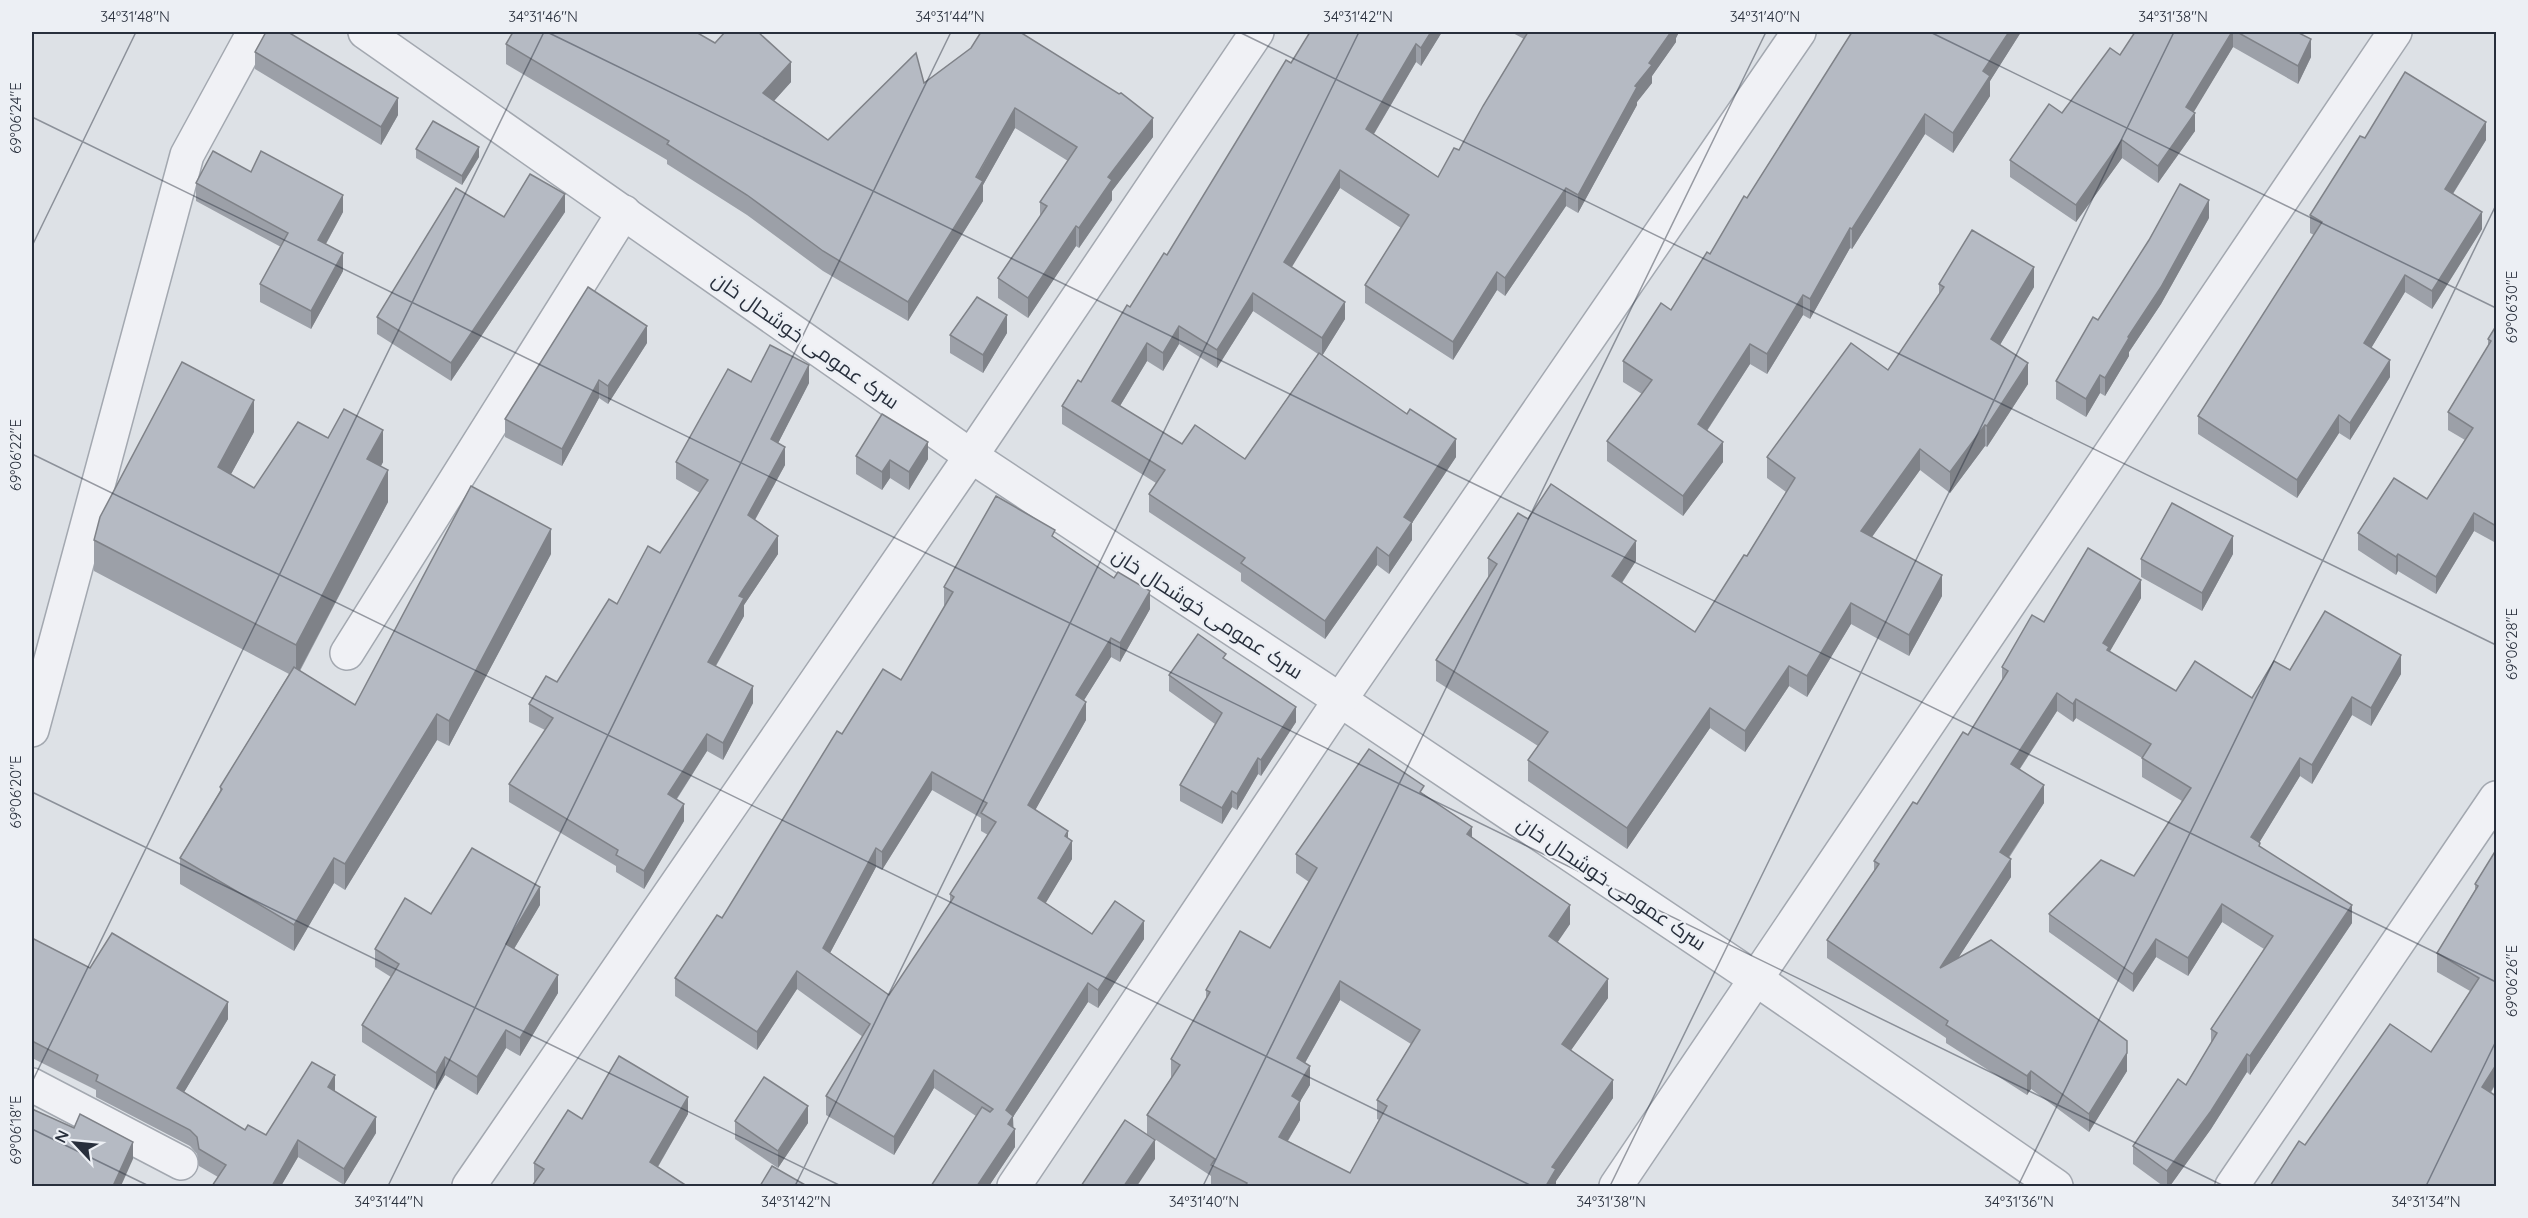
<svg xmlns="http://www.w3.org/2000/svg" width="2528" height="1218" font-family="Quicksand,Cairo,sans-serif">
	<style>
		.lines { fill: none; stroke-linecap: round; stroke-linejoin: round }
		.minor-casing { stroke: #a3a8b0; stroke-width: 36 }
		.tertiary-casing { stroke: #a3a8b0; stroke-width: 36 }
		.minor { stroke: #f0f1f5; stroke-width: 33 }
		.tertiary { stroke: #f0f1f5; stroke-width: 33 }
		.wall { fill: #9ca0a8; fill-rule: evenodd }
		.shaded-wall { fill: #7f8288 }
		.building { fill: #b5bac3; stroke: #7f8288; stroke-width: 1.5; fill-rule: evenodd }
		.ticks { fill: none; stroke: #282f3c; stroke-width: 1.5; stroke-opacity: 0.45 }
		.labels { text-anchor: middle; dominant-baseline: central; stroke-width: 4.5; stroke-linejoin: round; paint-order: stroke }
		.street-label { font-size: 20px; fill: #282f3c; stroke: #eceff4 }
		.neatline { fill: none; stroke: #282f3c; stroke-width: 2 }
		.ticks-label { font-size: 15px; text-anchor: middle; fill: #282f3c }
	</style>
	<rect width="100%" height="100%" fill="#dde1e6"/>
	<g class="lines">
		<g class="minor-casing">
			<g id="minor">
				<polyline points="365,32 971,456 1340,700 1756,979 2056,1186"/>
				<polyline points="347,653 624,212"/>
				<polyline points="32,730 187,155 254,32"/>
				<polyline points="32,1085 181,1163"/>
				<polyline points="469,1186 971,456 1257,32"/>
				<polyline points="1014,1186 1340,700 1799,32"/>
				<polyline points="1616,1186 2395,32"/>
			</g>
		</g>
		<g class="tertiary-casing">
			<polyline id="tertiary" points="2232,1186 2496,798"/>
		</g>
		<use href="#minor" class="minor"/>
		<use href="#tertiary" class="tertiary"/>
	</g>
	<g class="wall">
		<path d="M1310,32h132l-21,34 -5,-4 -42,72 64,43 21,-27 65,-111 -13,-7h168l-3,6v4l-24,34v7l-15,19v3l-59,108 -12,-7 -61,90 -8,-6 -44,70 -88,-57v-18l36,-57 -61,-40 -49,79 54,52 -23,37 134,101 -44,66v17l-23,34 -12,-9 -52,74 -84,-58v-8l-92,-61v-18l7,-11 -94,-59v-18l19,-24 49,-75 37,-52 124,-192zM1253,311l65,43 -73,105 -63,-15 -62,-38 27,-45 16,10 16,-27 38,24z"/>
		<polygon points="1852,32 2021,32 1990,81 1990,96 1953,153 1925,134 1852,249 1850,248 1810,319 1803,315 1767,374 1750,364 1707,431 1723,462 1683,516 1607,461 1607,441 1642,394 1623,382 1623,361 1671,310 1710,254 1747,198"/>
		<polygon points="2135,32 2297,32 2311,57 2298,84 2233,47 2193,112 2195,131 2158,183 2122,158 2076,222 2010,177 2010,160 2062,113 2120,55"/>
		<polygon points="715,43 791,82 774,101 828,140 924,83 1153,137 1112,191 1112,200 1079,248 1076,246 1028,318 998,298 998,278 1040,216 1040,202 1068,161 1015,128 983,185 983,201 908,321 823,271 747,215 667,164 667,160 506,64 506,44"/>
		<polygon points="255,52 398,115 381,145 255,69"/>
		<polygon points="2365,138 2486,140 2453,194 2482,229 2432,309 2405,292 2371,348 2390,377 2350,440 2339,433 2297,498 2198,434 2198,416 2314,235 2310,233 2310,215"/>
		<polygon points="416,149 479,157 462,185 416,158"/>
		<polygon points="251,172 343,212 326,244 343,271 311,329 260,302 260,284 281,247 196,201 196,183"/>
		<polygon points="565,212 451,381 377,334 377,317 504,217"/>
		<polygon points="2209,218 2161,304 2129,352 2129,356 2105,396 2100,393 2086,417 2056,399 2056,381 2098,320"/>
		<polygon points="1939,284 2034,287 2000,345 2028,384 1987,447 1985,446 1950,493 1920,470 1872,537 1942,596 1909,656 1851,624 1807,697 1789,686 1745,752 1710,728 1627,849 1528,781 1528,760 1538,746 1436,681 1436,660 1488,578 1488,558 1528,519 1636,561 1622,583 1695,632 1747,556 1786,492 1767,478 1767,457 1888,370 1939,294"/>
		<polygon points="2496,326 2496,543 2474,531 2436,594 2398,571 2396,575 2358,550 2358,533 2427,499 2465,440 2448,430 2448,412 2488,347 2488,339"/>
		<polygon points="1007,333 983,373 950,353 950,335"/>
		<polygon points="647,343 608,404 599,398 562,466 505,437 505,419"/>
		<polygon points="751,382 809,383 778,443 785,465 755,520 778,554 744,605 744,616 716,666 753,703 723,760 707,751 677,799 684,821 644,889 616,872 616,866 509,802 509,784 545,730 529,722 529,704 557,682 617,604 660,553 700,493 676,479 676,462"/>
		<polygon points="254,432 231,474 254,488 328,438 383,462 381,466 388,502 300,671 355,705 551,554 449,746 437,740 345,890 334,883 294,951 180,884 180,858 220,791 220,787 289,674 94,571 94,540"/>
		<polygon points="856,456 928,459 909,490 890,478 882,490 856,474"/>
		<path d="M1055,538l95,71 -30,53 -9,-5 -27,43 2,20 -51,90 33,28 4,21 -27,44 47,31 52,5 -46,69 -10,-6 -75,115 2,30 -26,39h-58l45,-70 -42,-28 -40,67 -68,-40v-19l37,-59 -66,-48 -40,61 -82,-54v-18l47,-60 120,-184 59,-54 44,-74 -1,-1v-18zM932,790l49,28v13l7,4 -38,59v9l-61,92 -59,-42 46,-86 6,3z"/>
		<polygon points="2233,554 2202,611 2141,577 2141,559"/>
		<polygon points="2141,598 2109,652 2176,691 2252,698 2290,670 2401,674 2371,726 2352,715 2312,784 2300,776 2259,843 2260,847 2352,923 2250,1075 2247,1072 2211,1129 2170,1186 2163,1186 2133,1164 2133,1146 2186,1085 2211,1043 2211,1029 2264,949 2222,922 2188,976 2156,957 2133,992 2049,932 2049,914 2134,876 2182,801 2142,777 2142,758 2076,718 2073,722 2057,711 2020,769 2044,803 2009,858 2011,877 1958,958 2127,1071 2089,1132 2031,1089 2027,1095 1946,1043 1946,1038 1827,958 1827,940 1874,871 1874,861 1968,735 2002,681 2002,667 2044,622"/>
		<polygon points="1226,660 1296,722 1261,776 1258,774 1237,810 1232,807 1222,824 1180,801 1180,785 1215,724 1169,691 1169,675"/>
		<path d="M1424,794l146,130 -13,18 51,56 -37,52 42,48 -57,83v5h-339l-6,-2v-8l-64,-42v-19l24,-37v-19l35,-60v-9l64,-42 39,-66 -13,-9v-19zM1340,1000l71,44 -34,56v19l2,1 -29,53 -62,-32 12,-21v-19l10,-16 -5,-22z"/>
		<polygon points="2496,850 2496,1083 2491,1093 2305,1145 2431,1052 2470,991 2437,972 2437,953 2475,890 2475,884"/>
		<polygon points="540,905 514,949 558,993 520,1056 506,1048 477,1095 445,1075 436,1090 362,1042 362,1025 391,977 375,967 375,949 431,914"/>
		<polygon points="32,938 90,968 228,1019 184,1092 245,1130 266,1135 335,1091 376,1133 344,1185 298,1157 281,1186 212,1186 218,1177 199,1166 197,1154 190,1146 96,1097 96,1090 32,1058"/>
		<polygon points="688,1114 658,1167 535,1182 534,1181 534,1163 582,1119"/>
		<polygon points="735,1121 808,1123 778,1168 735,1139"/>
	</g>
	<g class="shaded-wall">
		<polygon points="1431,32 1442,32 1421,66 1421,48"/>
		<polygon points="1671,32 1679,32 1676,38 1676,42 1652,76 1652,83 1637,102 1637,105 1578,213 1578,195 1635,86 1649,63"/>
		<polygon points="2009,32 2021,32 1990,81 1990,96 1953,153 1953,133 1983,71"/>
		<polygon points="2232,32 2233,32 2233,47 2186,125 2186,107"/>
		<polygon points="2311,39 2311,57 2298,84 2298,66"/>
		<polygon points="1416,44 1416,62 1366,147 1366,129"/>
		<polygon points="791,62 791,82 763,113 763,93"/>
		<polygon points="398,98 398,115 381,145 381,127"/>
		<polygon points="1015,108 1015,128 983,185 983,201 908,321 908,302"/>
		<polygon points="2195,113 2195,131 2158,183 2158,166"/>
		<polygon points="1925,114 1925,134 1852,249 1852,229"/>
		<polygon points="1153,118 1153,137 1112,191 1112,200 1079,248 1079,228 1108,177"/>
		<polygon points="2486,122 2486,140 2445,206 2445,189"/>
		<polygon points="2122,140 2122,158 2076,222 2076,205"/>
		<polygon points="479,147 479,157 462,185 462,176"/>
		<polygon points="1340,170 1340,188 1284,280 1284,262"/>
		<polygon points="1566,188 1566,206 1505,296 1505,278"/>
		<polygon points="565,194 565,212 451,381 451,363"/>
		<polygon points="343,195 343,212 318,258 318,240"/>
		<polygon points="2209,200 2209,218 2161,304 2129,352 2129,356 2105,396 2105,378 2128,337"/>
		<polygon points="2482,212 2482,229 2432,309 2432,291"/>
		<polygon points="1076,226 1076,246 1028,318 1028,298"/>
		<polygon points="1850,228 1850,248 1810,319 1810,299"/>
		<polygon points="343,253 343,271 311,329 311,311"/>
		<polygon points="2034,267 2034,287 1991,360 1991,339"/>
		<polygon points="1497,272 1497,290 1453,360 1453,342"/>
		<polygon points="2405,275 2405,292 2364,360 2364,343"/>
		<polygon points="1253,293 1253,311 1217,368 1217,350"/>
		<polygon points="1803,295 1803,315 1767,374 1767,354"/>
		<polygon points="1345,302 1345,319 1322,356 1322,338"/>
		<polygon points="1007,315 1007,333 983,373 983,355"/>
		<polygon points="647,326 647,343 608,404 608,386"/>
		<polygon points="1179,326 1179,344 1163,371 1163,353"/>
		<polygon points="1147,343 1147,361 1112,419 1112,401"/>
		<polygon points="1750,344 1750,364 1698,444 1698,424"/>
		<polygon points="2390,360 2390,377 2350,440 2350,423"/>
		<polygon points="2028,363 2028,384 1987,447 1987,426"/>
		<polygon points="809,365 809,383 771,457 771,439"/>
		<polygon points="2100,375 2100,393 2086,417 2086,399"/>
		<polygon points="599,380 599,398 562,466 562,449"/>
		<polygon points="254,400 254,432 218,498 218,467"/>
		<polygon points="2339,415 2339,433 2297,498 2297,480"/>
		<polygon points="1985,425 1985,446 1950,493 1950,472"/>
		<polygon points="383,430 383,462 367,491 367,459"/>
		<polygon points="1456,439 1456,457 1412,523 1412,540 1389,574 1389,556 1404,517"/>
		<polygon points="928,442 928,459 909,490 909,472"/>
		<polygon points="1723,442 1723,462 1683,516 1683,496"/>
		<polygon points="785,447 785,465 748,532 748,515"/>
		<polygon points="1920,449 1920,470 1861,552 1861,531"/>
		<polygon points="890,460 890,478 882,490 882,472"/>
		<polygon points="388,470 388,502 296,677 296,645"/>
		<polygon points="2474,513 2474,531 2436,594 2436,577"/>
		<polygon points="551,529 551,554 449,746 449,721"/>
		<polygon points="778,536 778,554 744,605 744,616 708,679 708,662 739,596"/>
		<polygon points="2233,536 2233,554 2202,611 2202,593"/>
		<polygon points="1636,541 1636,561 1612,597 1612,576"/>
		<polygon points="1377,547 1377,565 1325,639 1325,621"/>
		<polygon points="2398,554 2398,571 2396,575 2396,557"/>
		<polygon points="1942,575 1942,596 1909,656 1909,635"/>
		<polygon points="2141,580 2141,598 2109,653 2103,643"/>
		<polygon points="1150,591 1150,609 1120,662 1120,643"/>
		<polygon points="1851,603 1851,624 1807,697 1807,676"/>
		<polygon points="1111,638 1111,657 1076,713 1076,695"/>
		<polygon points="2401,655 2401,674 2371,726 2371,708"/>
		<polygon points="1789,666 1789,686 1745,752 1745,731"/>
		<polygon points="753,686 753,703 723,760 723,743"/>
		<polygon points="2057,693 2057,711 2011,782 2011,764"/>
		<polygon points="2352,697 2352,715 2312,784 2312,765"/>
		<polygon points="2076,699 2076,718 2073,722 2073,704"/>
		<polygon points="1086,702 1086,720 1028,823 1028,805"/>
		<polygon points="1296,707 1296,722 1261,776 1261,760"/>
		<polygon points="1710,708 1710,728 1627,849 1627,828"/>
		<polygon points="437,714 437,740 345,890 345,864"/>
		<polygon points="707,734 707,751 668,812 668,794"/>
		<polygon points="1258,758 1258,774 1237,810 1237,794"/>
		<polygon points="2300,758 2300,776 2251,856 2251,837"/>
		<polygon points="932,772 932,790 882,870 882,852"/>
		<polygon points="2044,785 2044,803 2000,870 2000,852"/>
		<polygon points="1232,791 1232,807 1222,824 1222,808"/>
		<polygon points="684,804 684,821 644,889 644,871"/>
		<polygon points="1472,827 1472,846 1467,834"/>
		<polygon points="1068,831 1068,846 1072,841 1072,859 1038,916 1038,898"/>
		<polygon points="876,848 876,867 823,966 823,948"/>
		<polygon points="334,858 334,883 294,951 294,925"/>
		<polygon points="2011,859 2011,877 1940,986 1940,968"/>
		<polygon points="540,887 540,905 506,962 506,944"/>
		<polygon points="2222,904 2222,922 2188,976 2188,958"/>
		<polygon points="1570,905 1570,924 1549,955 1549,936"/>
		<polygon points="2352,905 2352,923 2250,1075 2250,1056"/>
		<polygon points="1144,921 1144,939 1098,1008 1098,990"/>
		<polygon points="2156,939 2156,957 2133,992 2133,974"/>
		<polygon points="797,971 797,989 757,1050 757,1032"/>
		<polygon points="558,975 558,993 520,1056 520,1038"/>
		<polygon points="1608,979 1608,998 1562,1063 1562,1044"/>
		<polygon points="1340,981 1340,1000 1297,1077 1297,1058"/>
		<polygon points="1088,983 1088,1002 1013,1117 1013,1131 1015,1129 1015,1147 989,1186 977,1186 1006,1110"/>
		<polygon points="228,1002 228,1019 177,1104 177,1088"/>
		<polygon points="506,1030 506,1048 477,1095 477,1077"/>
		<polygon points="2127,1053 2127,1071 2089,1132 2089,1114"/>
		<polygon points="2247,1054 2247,1072 2211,1129 2170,1186 2167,1186 2167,1171"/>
		<polygon points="445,1057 445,1075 436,1090 436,1073"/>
		<polygon points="2496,1065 2496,1083 2482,1106 2482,1087"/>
		<polygon points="1310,1066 1310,1085 1292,1115 1292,1096"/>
		<polygon points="934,1070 934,1088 894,1155 894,1137"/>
		<polygon points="2031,1071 2031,1089 2027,1095 2027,1076"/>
		<polygon points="335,1075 335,1092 328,1087"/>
		<polygon points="1613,1080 1613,1098 1556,1181 1556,1186 1546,1186 1552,1167"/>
		<polygon points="688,1097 688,1114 650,1180 650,1162"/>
		<polygon points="1300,1101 1300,1120 1279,1155 1279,1137"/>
		<polygon points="808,1106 808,1123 778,1168 778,1151"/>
		<polygon points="376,1117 376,1133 344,1185 344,1169"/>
		<polygon points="298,1140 298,1157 281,1186 272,1186"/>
		<polygon points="1155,1140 1155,1159 1137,1186 1124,1186"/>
		<polygon points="133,1142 133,1159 121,1186 113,1186"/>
	</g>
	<g class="building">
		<polygon points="266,32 288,32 398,98 381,127 255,52"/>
		<polygon points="513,32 696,32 715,43 725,32 758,32 791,62 763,93 828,140 916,53 924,83 971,48 981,32 1020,32 1119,94 1121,93 1153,118 1108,177 1112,180 1079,228 1076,226 1028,298 998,278 1047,206 1040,202 1077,147 1015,108 976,177 983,181 908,302 823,251 747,195 667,144 669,141 506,44"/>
		<polygon points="1310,32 1431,32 1421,48 1416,44 1366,129 1438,177 1454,148 1459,150 1483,106 1528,32 1671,32 1649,63 1652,65 1635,86 1637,87 1578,195 1566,188 1505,278 1497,272 1453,342 1365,285 1409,215 1340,170 1284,262 1345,302 1322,338 1253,293 1217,350 1179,326 1163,353 1147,343 1112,401 1182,444 1195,425 1245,459 1319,353 1407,414 1410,409 1456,439 1404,517 1412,522 1389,556 1377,547 1325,621 1241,563 1245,558 1149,494 1165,470 1062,406 1078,380 1081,382 1127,305 1130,307 1164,253 1167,255 1286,60 1291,63"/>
		<polygon points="1852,32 2009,32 1983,71 1990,76 1953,133 1925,114 1852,229 1850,228 1810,299 1803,295 1767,354 1750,344 1698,424 1723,442 1683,496 1607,441 1652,380 1623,361 1661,303 1671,310 1707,252 1710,254 1744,196 1747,198"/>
		<polygon points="2135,32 2232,32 2186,107 2195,113 2158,166 2122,140 2076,205 2010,160 2049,104 2062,113 2110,48 2120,55"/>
		<polygon points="2237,32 2297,32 2311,39 2298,66"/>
		<polygon points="2405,72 2486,122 2445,189 2482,212 2432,291 2405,275 2364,343 2390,360 2350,423 2339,415 2297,480 2198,416 2322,222 2310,215 2360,136 2365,138"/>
		<polygon points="433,121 479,147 462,176 416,149"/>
		<polygon points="213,151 251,172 261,151 343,195 318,240 343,253 311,311 260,284 288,233 196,183"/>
		<polygon points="530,174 565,194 451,363 377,317 456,188 504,217"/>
		<polygon points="2180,184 2209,200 2161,287 2128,337 2129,338 2105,378 2100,375 2086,399 2056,381 2093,317 2098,320 2149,240"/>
		<polygon points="1972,230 2034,267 1991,339 2028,363 1987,426 1985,425 1950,472 1920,449 1861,531 1942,575 1909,635 1851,603 1807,676 1789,666 1745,731 1710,708 1627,828 1528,760 1548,732 1436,660 1497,564 1488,558 1518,513 1528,519 1551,484 1636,541 1612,576 1695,632 1744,555 1747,556 1795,478 1767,457 1851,343 1888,370 1944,287 1939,284"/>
		<polygon points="588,287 647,326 608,386 599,380 562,449 505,419"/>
		<polygon points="977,297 1007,315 983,355 950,335"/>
		<polygon points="2496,326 2496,526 2474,513 2436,577 2398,554 2396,557 2358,533 2394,478 2427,499 2473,428 2448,412 2491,341 2488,339"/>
		<polygon points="770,345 809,365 771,439 785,447 748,515 778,536 739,596 744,598 708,662 753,686 723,743 707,734 668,794 684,804 644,871 616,855 618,850 509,784 553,718 529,704 546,676 557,682 609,599 617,604 648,546 660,553 708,480 676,462 728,369 751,382"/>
		<polygon points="182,362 254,400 218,467 254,488 298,422 328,438 344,409 383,430 367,459 388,470 296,645 94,540 100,517"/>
		<polygon points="882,414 928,442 909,472 890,460 882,472 856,456"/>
		<polygon points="471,486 551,529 449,721 437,714 345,864 334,858 294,925 180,858 222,789 220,787 294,667 355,705"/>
		<path d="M996,496l59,34 -3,6 62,42 4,-6 32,19 -30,52 -9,-5 -35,57 10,7 -58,103 40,26 -3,5 7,5 -34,57 54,36 23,-33 29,20 -46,69 -10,-7 -82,127 7,6 -5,8 7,5 -38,57h-46l51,-79 8,5 3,-3 -59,-39 -40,67 -68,-41 44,-72 -73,-53 -40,61 -82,-54 42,-63 5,3 115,-187 5,3 41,-65 18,11 52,-88 -9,-5zM932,772l55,31 -6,10 15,9 -46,72 4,3 -65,98 -66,-47 53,-100 6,4z"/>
		<polygon points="2172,503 2233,536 2202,593 2141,559"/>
		<polygon points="2088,548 2141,580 2103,643 2109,647 2107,650 2176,691 2195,661 2252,698 2274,661 2290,670 2325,611 2401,655 2371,708 2352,697 2312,765 2300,758 2251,837 2260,843 2259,846 2352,905 2250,1056 2247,1054 2211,1111 2167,1171 2133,1146 2178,1079 2186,1085 2217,1033 2211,1029 2273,936 2222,904 2188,958 2156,939 2133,974 2049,914 2101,860 2134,876 2191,788 2142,758 2151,744 2076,699 2073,704 2057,693 2011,764 2044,785 2000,852 2011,859 1940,968 1991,940 2127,1041 2127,1053 2089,1114 2031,1071 2027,1076 1946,1025 1948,1021 1827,940 1879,864 1874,861 1913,802 1917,804 1963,732 1968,735 2008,671 2002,667 2032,615 2044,622"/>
		<polygon points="1198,634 1226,654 1223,658 1296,707 1261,760 1258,758 1237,794 1232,791 1222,808 1180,785 1222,713 1169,675"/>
		<path d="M1369,749l55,37 -4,6 52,35 -5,7 103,71 -21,31 59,43 -46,65 51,36 -61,87 4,2 -10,17h-301l2,-3 -36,-18 4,-6 -68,-44 33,-50 -9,-6 39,-67 -4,-2 34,-59 30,17 47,-80 -21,-14zM1340,981l80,49 -43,70 10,6 -37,67 -71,-36 21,-36 -8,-5 18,-30 -13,-8z"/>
		<polygon points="472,848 540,887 506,944 558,975 520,1038 506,1030 477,1077 445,1057 436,1073 362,1025 399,964 375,949 405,898 431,914"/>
		<polygon points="2496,850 2496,1065 2482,1087 2496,1096 2496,1184 2495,1186 2270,1186 2299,1141 2305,1145 2390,1024 2431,1052 2479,978 2437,953 2478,886 2475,884"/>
		<polygon points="112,933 228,1002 177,1088 245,1130 248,1125 266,1135 312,1062 335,1075 328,1087 376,1117 344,1169 298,1140 272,1186 212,1186 226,1165 199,1149 197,1137 190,1130 96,1081 98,1075 32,1041 32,938 90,968"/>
		<polygon points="619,1056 688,1097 650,1162 687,1186 532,1186 544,1169 534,1163 568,1110 582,1119"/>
		<polygon points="764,1077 808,1106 778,1151 735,1121"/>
		<polygon points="32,1109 74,1128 80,1114 133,1142 113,1186 32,1186"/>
		<polygon points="1125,1120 1155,1140 1124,1186 1081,1186"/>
		<polygon points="772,1166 807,1186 760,1186"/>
	</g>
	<path class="ticks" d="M547,32l1949,950M1239,32l1257,613M1930,32l566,276M32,117l2192,1069M32,246l104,-214M32,454l1500,732M32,792l809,394M32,1082l512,-1050M32,1129l117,57M388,1186l563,-1154M795,1186l564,-1154M1203,1186l563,-1154M1610,1186l564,-1154M2018,1186l478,-981M2426,1186l70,-145"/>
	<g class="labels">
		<g class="street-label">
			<text transform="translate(806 340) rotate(35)">سرک عمومی خوشحال خان</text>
			<text transform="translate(1208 613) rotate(33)">سرک عمومی خوشحال خان</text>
			<text transform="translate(1612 883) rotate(34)">سرک عمومی خوشحال خان</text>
		</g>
	</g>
	<rect width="2528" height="1218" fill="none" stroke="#eceff4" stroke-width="66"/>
	<g transform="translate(75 1143) rotate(296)" stroke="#eceff4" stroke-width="4.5" paint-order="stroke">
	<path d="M0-4.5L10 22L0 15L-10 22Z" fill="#282f3c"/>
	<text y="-9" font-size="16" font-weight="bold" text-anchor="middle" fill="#282f3c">N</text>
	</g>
	<rect x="33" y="33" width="2462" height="1152" class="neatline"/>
	<g class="ticks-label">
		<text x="135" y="22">34°31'48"N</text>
		<text x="543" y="22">34°31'46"N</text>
		<text x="950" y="22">34°31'44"N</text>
		<text x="1358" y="22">34°31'42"N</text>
		<text x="1765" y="22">34°31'40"N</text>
		<text x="2173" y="22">34°31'38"N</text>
		<text transform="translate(16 118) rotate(-90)" y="5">69°06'24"E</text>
		<text transform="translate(2512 307) rotate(-90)" y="5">69°06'30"E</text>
		<text transform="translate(16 455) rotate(-90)" y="5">69°06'22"E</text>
		<text transform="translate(2512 644) rotate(-90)" y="5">69°06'28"E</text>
		<text transform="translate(16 792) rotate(-90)" y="5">69°06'20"E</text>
		<text transform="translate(2512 981) rotate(-90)" y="5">69°06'26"E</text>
		<text transform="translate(16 1130) rotate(-90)" y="5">69°06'18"E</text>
		<text x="389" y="1207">34°31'44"N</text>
		<text x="796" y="1207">34°31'42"N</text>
		<text x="1204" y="1207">34°31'40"N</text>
		<text x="1611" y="1207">34°31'38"N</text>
		<text x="2019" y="1207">34°31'36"N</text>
		<text x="2426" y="1207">34°31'34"N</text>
	</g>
</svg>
